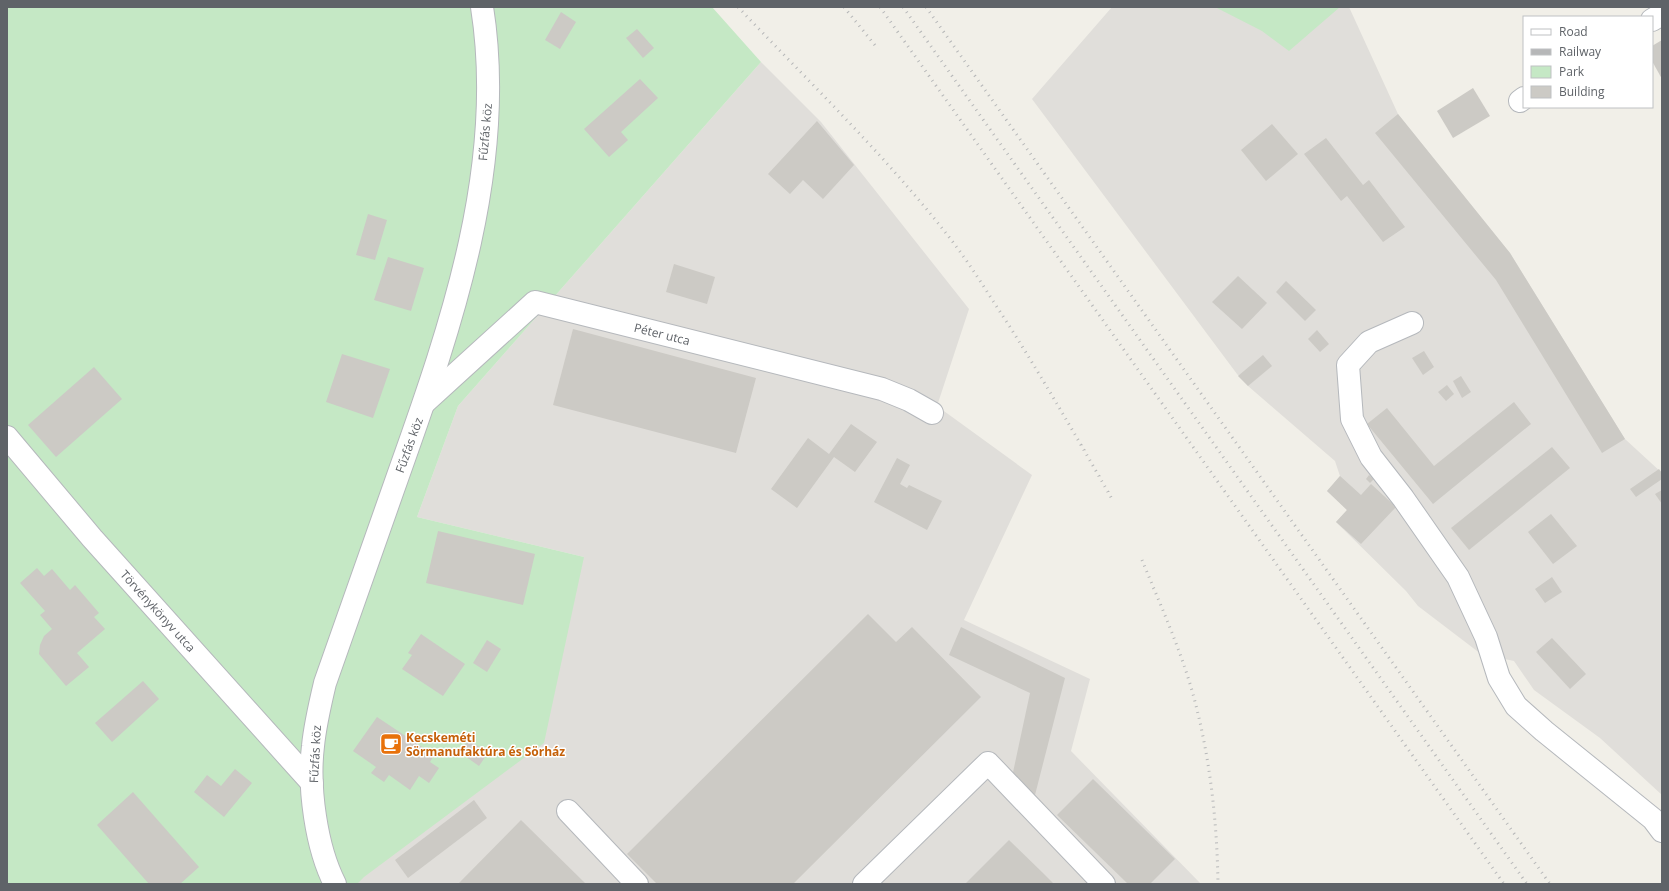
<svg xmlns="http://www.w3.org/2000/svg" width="1669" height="891" font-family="'Open Sans',sans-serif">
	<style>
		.industrial { fill: #e0deda }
		.green { fill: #c5e8c5 }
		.building { fill: #cccac5 }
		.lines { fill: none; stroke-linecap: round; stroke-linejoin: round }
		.minor-casing { stroke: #b5b8bc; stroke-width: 24 }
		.minor { stroke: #fff; stroke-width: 22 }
		.rail { stroke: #b6b7b8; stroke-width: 3; stroke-dasharray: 1 5; stroke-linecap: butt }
		.labels { text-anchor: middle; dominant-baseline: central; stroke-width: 3; stroke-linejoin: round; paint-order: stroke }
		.street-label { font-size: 12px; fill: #5f6368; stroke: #fff }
		.food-label { font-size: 12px; font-weight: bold; fill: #c56008; stroke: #fff; text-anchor: start }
	</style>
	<rect width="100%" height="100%" fill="#f1efe8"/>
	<g class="industrial">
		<polygon points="1112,7 1349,7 1398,114 1510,253 1625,439 1662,473 1662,795 1600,738 1534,690 1514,661 1481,654 1418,606 1406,591 1336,522 1347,510 1327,491 1340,476 1335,461 1248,386 1237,374 1032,99"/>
		<polygon points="761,62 821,122 969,309 937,406 1032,475 964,620 1090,679 1071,751 1201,884 357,884 584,557 417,517 458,406"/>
	</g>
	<g class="green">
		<polygon points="7,7 712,7 761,62 458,406 417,517 584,557 544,743 364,877 357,884 7,884"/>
		<polygon points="1215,7 1340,7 1289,51 1262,31"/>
	</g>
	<g class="building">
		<polygon points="561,12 576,22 560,49 545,40"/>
		<polygon points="637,29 654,48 643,58 626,38"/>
		<polygon points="1662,40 1662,79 1652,61 1652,46"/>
		<polygon points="640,79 658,98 621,132 628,140 609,157 584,129"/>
		<polygon points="1473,88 1490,116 1453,138 1437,111"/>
		<polygon points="1398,114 1510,253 1625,439 1602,453 1496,280 1375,133"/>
		<polygon points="817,121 854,165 823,199 803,180 790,194 768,174"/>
		<polygon points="1272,124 1298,154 1266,181 1241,150"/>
		<polygon points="1326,138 1363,185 1369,180 1405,227 1383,242 1347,196 1341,201 1304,154"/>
		<polygon points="368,214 387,220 375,260 356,255"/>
		<polygon points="388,257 424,268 411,311 374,300"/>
		<polygon points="674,264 715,277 707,304 666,292"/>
		<polygon points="1238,276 1267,303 1242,329 1212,302"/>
		<polygon points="1286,281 1316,310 1305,321 1276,292"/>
		<polygon points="573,329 756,378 736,453 553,405"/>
		<polygon points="1317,330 1329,344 1320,352 1308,339"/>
		<polygon points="1424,351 1434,367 1423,375 1412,358"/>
		<polygon points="342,354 390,369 373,418 326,402"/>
		<polygon points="1263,355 1272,366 1248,386 1238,376"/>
		<polygon points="94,367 122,399 56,457 28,425"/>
		<polygon points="1461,376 1471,392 1462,398 1453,381"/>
		<polygon points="1447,385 1454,394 1446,401 1438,392"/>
		<polygon points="1514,402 1531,424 1433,504 1367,424 1387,408 1434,466"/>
		<polygon points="851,424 877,442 855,472 834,457 797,508 771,489 808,438 829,454"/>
		<polygon points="1552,447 1570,468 1469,550 1451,528"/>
		<polygon points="897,458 910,465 900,484 907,488 909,485 942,501 927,530 874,502"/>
		<polygon points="1659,469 1662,473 1662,479 1636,497 1630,489"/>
		<polygon points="1369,475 1374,479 1370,483 1366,479"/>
		<polygon points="1340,476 1361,495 1371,484 1396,507 1361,544 1336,522 1347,510 1327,491"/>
		<polygon points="1662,490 1662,504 1655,494"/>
		<polygon points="1551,514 1577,546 1553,564 1528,532"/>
		<polygon points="438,531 535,554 523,605 426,583"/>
		<polygon points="37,568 44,576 52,569 70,590 75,585 99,613 94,617 105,629 77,653 89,667 66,686 39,654 40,645 44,636 52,629 40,615 45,611 20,583"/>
		<polygon points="1552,577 1562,592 1545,603 1535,589"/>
		<polygon points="868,614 896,642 912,627 981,697 793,884 657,884 627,854"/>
		<polygon points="961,627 1065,678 1035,795 1012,777 1030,693 949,655"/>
		<polygon points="421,634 465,664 443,696 402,669 412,655 408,653"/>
		<polygon points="1552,638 1586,674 1570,689 1536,652"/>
		<polygon points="487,640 501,649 487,672 473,663"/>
		<polygon points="143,681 159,699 112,742 95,723"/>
		<polygon points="377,717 434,755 430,762 439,768 429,783 419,776 410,790 389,775 384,782 371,773 376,767 353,751"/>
		<polygon points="469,740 488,753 479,766 459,752"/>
		<polygon points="235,769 252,783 224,817 194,792 207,775 221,786"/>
		<polygon points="1093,779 1175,859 1150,884 1128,884 1057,815"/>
		<polygon points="133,792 199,867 180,884 149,884 97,825"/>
		<polygon points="474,800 487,818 408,878 395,860"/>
		<polygon points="521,820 586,884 458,884"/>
		<polygon points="1009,840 1044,874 1054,884 965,884"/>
	</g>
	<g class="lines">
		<g class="minor-casing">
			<g id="minor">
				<polyline points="1652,20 1662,14"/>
				<polyline points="1520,101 1524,98"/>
				<polyline points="1412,323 1369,342 1348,365 1352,419 1371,457 1403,498 1458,577 1486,637 1499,678 1516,706 1544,731 1653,819 1662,831"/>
				<polyline points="425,402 535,302 882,389 909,400 932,413"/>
				<polyline points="7,437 92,538 312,783"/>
				<polyline points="568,811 637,884"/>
				<path d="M335,884c-19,-37 -27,-97 -22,-138 2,-21 7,-42 12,-63 25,-71 50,-142 75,-213 52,-146 107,-306 82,-463"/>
				<polyline points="864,884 988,763 1104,884"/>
			</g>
		</g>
		<use href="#minor" class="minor"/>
		<g class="rail">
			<path d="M738,7c71,75 147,148 211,230 22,28 41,60 61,90 36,57 69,114 102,172"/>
			<polyline points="844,7 878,49"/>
			<polyline points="880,7 1504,884"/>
			<polyline points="903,7 1527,884"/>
			<polyline points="926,7 1550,884"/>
			<path d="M1142,560c18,44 38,88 51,134 17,63 24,126 25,190"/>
		</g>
	</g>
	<defs>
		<g id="cafe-square" transform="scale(1.15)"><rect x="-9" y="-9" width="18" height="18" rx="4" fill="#e8710a" stroke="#fff"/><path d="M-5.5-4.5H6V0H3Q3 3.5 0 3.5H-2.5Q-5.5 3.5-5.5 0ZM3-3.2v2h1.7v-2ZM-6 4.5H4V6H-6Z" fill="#fff"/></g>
	</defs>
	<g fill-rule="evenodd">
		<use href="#cafe-square" x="391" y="744"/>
	</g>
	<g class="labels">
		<g class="street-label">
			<text transform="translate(485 132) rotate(-85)">Fűzfás köz</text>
			<text transform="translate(662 334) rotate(14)">Péter utca</text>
			<text transform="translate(409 445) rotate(-70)">Fűzfás köz</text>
			<text transform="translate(158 611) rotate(48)">Törvénykönyv utca</text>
			<text transform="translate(315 754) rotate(-87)">Fűzfás köz</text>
		</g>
		<g class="food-label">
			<text x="406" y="737">Kecskeméti<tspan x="406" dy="14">Sörmanufaktúra és Sörház</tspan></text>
		</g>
	</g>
	<rect width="1669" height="891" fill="none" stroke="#5f6368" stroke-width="16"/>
	<rect x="1523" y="16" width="130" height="92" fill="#ffffff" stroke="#bfc1c3"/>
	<rect x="1531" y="29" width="20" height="6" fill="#ffffff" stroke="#bfc1c3"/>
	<text x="1559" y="36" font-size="12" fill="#5f6368">Road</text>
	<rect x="1531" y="49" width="20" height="6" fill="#b6b7b8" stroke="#bfc1c3"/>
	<text x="1559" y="56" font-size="12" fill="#5f6368">Railway</text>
	<rect x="1531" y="66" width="20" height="12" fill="#c5e8c5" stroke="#bfc1c3"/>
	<text x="1559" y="76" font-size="12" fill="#5f6368">Park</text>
	<rect x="1531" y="86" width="20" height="12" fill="#cccac5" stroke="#bfc1c3"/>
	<text x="1559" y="96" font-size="12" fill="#5f6368">Building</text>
</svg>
